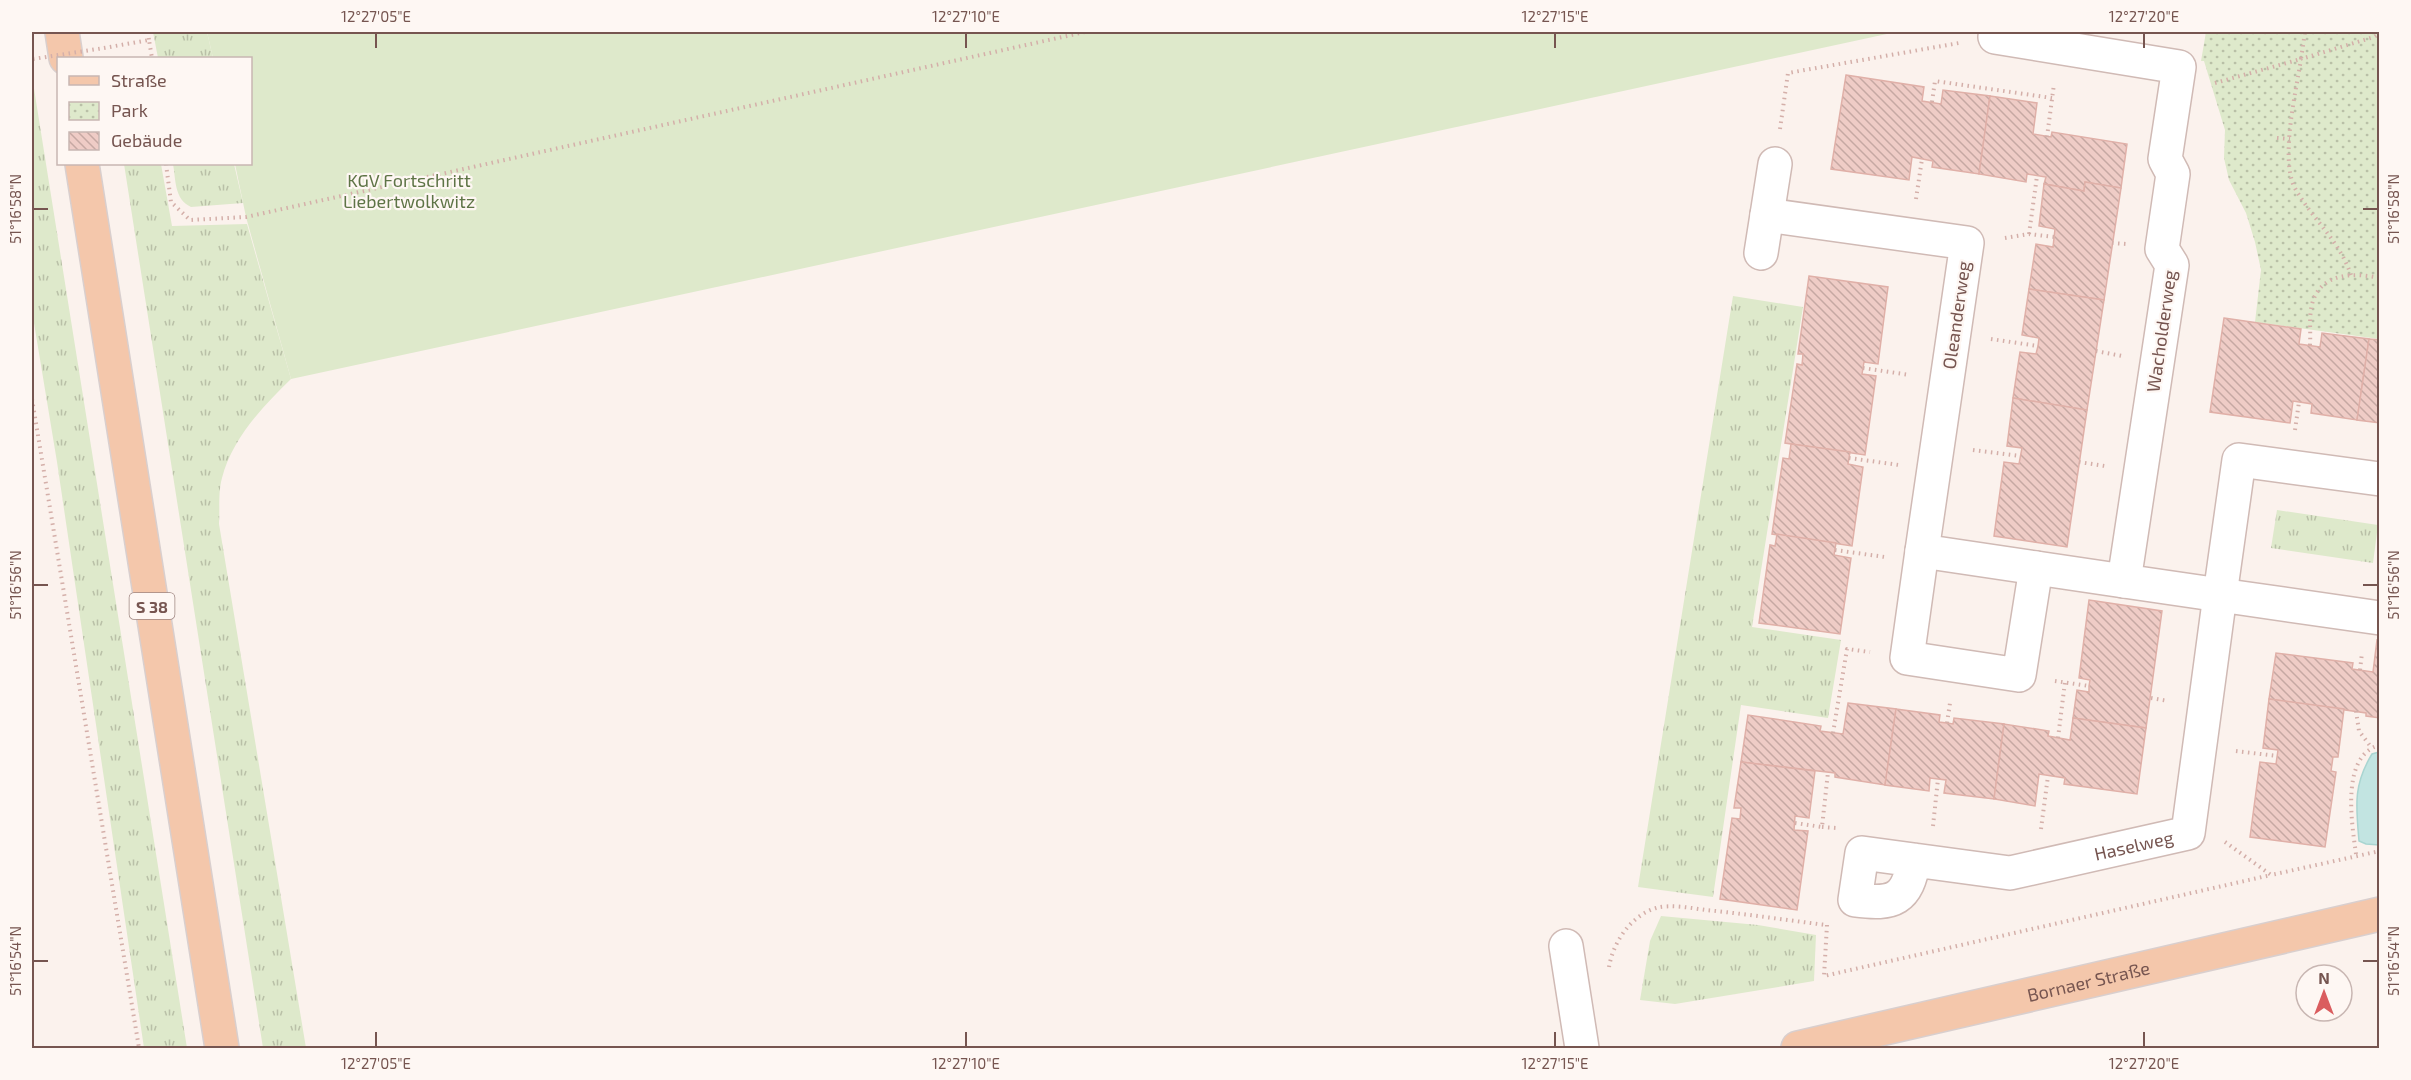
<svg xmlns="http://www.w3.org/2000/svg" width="2411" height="1080" font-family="'Exo 2',sans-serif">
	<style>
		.grass { fill: url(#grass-tufts) }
		.park { fill: url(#park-dots) }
		.garden { fill: #dee9cb }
		.water { fill: #c2e4e1; stroke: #a9d5d1; stroke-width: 1.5 }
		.building { fill: url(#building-back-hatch); stroke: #e0b0a8; stroke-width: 1.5 }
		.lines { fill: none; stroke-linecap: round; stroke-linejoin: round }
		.minor-casing { stroke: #d0bab5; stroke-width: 36 }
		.major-casing { stroke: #d9cfce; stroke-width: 36 }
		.path { stroke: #d4afa9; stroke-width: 4; stroke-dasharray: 1.5 4.5; stroke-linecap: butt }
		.minor { stroke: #fff; stroke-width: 33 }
		.major { stroke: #f4c7ab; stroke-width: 33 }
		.path-bridge { stroke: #d4afa9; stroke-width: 4; stroke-dasharray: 1.5 4.5; stroke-linecap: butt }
		.ticks { fill: none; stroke: #765550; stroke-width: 2 }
		.labels { text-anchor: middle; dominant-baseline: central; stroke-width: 4.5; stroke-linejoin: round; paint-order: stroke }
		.shield { fill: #fef7f3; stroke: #9f8681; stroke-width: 1.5 }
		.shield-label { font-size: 16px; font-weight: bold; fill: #765550 }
		.park-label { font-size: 18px; fill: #5e7446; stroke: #fef7f3 }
		.street-label { font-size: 18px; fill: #765550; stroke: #fef7f3 }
		.neatline { fill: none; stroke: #765550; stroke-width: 2 }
		.ticks-label { font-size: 15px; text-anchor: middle; fill: #765550 }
	</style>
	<defs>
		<pattern id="grass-tufts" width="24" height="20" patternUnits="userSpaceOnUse" patternTransform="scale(1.5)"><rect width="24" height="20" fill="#dee9cb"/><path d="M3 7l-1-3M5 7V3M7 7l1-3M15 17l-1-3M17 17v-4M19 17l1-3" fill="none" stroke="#b9c0a7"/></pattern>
		<pattern id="park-dots" width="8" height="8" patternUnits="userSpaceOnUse" patternTransform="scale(1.5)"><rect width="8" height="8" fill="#dee9cb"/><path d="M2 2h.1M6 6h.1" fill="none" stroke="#b9c0a7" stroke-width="1.8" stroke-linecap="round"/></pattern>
		<pattern id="building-back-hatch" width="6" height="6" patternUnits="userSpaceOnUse" patternTransform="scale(1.5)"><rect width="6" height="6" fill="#efccc6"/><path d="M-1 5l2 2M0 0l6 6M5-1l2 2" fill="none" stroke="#c6a8a3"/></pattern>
	</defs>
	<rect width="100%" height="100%" fill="#fbf2ed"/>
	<g class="grass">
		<polygon points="153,32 207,32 213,58 158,58"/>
		<polygon points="32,76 187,1048 144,1048 57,462 32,311"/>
		<path d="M124,164h37l11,62 75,-2 44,155c-28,27 -59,60 -69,99 -4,14 -2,31 -3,46l87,524h-43z"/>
		<path d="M173,164h61l9,39 -52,4c-17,-8 -15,-27 -18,-43z"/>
		<polygon points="1733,296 1803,307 1752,627 1841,640 1828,718 1741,705 1713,897 1638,887"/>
		<polygon points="2277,510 2378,525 2373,563 2271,548"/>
		<polygon points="1661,916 1758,925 1816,935 1814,981 1675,1004 1640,1000 1650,941"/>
	</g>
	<polygon class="park" points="2206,32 2379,32 2379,339 2255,322 2261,270 2255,242 2246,213 2229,180 2224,158 2225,130 2204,61 2201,61"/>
	<polygon class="garden" points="207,32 1896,32 291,379 246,217 235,164 250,164 250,58 213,58"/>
	<path class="water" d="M2379,752v93l-13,-1 -7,-3c-3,-35 -6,-56 13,-87z"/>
	<g class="building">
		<polygon points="1846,75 1924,87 1922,101 1941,104 1943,90 1990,96 1979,174 1932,167 1933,161 1912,157 1909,180 1831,169"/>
		<polygon points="1990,96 2037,103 2033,134 2051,137 2052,132 2127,144 2121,188 2085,182 2084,191 2044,184 2046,177 2027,174 2026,182 1979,174"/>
		<polygon points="2085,182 2121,188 2104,300 2029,289 2036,244 2053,247 2055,229 2039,226 2044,184 2084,191"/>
		<polygon points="1809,276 1888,287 1878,364 1864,362 1862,374 1876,376 1865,455 1785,443 1797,364 1802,365 1803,354 1798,354"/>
		<polygon points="2029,289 2104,300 2087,410 2013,398 2020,352 2036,354 2038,346 2039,338 2022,335"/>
		<polygon points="2224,318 2301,329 2299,344 2320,347 2322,333 2369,339 2357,420 2311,413 2312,404 2293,401 2290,423 2210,412"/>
		<polygon points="2369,339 2380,340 2380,423 2357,420"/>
		<polygon points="2013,398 2087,410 2067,547 1994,536 2004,462 2019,464 2022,448 2007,446"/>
		<polygon points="1791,444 1850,452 1848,464 1863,467 1852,546 1772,534 1783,458 1789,459"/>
		<polygon points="1777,534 1836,543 1834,555 1851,558 1840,634 1759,623 1770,545 1775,546"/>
		<polygon points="2089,600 2162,611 2146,728 2073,718 2077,690 2089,692 2089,686 2090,680 2079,678"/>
		<polygon points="2377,640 2380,641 2380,718 2366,716 2366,713 2269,699 2276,653 2353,663 2352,669 2373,672"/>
		<polygon points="2269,699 2344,709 2338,757 2333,757 2331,771 2336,772 2325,847 2250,837 2260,762 2276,764 2278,750 2263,748"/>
		<polygon points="1848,703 1896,709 1885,785 1835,777 1835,773 1741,762 1748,715 1821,726 1820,731 1843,734"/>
		<polygon points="1896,709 1940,715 1939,722 1947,723 1953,724 1954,718 2004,724 1994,799 1944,793 1946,780 1930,778 1929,791 1885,785"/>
		<polygon points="2073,718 2146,728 2137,794 2064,784 2065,778 2039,774 2035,806 1994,799 2004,724 2049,731 2048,736 2070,740"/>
		<polygon points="1741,762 1815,771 1809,818 1795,816 1794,830 1808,831 1797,910 1720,899 1732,818 1740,819 1741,808 1734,808"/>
	</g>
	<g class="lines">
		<g class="minor-casing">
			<g id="minor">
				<polyline points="1995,37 2179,67 2165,159 2173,174 2162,249 2172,265 2124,581 2220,595 2239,460 2380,479"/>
				<polyline points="1767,215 1967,243 1922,551 2124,581"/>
				<polyline points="1761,253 1775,164"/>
				<polyline points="1922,551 1907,658 2019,675 2036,568"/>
				<path id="s1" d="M1914,860c-7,40 -20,45 -59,40l7,-47 148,20 178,-40 32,-238 160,23"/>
				<polyline points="1566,946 1582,1048"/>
			</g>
		</g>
		<g class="major-casing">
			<g id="major">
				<polyline points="62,32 66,58"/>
				<polyline points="82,164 222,1048"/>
				<path id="s2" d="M1798,1048l582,-134"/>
			</g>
		</g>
		<g class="path">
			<polyline points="148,32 149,40"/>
			<polyline points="104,48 149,40 152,58"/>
			<polyline points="2215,83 2301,59 2305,32"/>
			<polyline points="1932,102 1935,81 2052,98"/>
			<polyline points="1780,129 1788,73 1959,43"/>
			<polyline points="2047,137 2054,84"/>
			<polyline points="2277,138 2290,139"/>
			<polyline points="166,164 171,202 190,220 246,217 1085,32"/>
			<polyline points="1916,199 1922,159"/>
			<polyline points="2029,234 2037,176"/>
			<polyline points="2005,238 2029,234 2054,237"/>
			<polyline points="2112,243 2126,244"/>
			<path d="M2351,275c-12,-35 -37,-54 -55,-85 -17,-28 0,-98 5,-131l73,-22 6,-4"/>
			<polyline points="1991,339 2038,346"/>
			<path d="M2310,345c1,-15 -2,-32 4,-47 11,-26 42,-25 66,-20"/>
			<polyline points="2096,351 2122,356"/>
			<polyline points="1863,368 1910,375"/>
			<polyline points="32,399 139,1048"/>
			<polyline points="2295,430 2299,402"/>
			<polyline points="1973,450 2020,456"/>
			<polyline points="1849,458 1899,465"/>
			<polyline points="2079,462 2105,466"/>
			<polyline points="1835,550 1885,557"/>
			<polyline points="2360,670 2362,653"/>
			<polyline points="2055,681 2089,686"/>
			<polyline points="2151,698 2168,701"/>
			<polyline points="2356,711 2359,731 2371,747"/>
			<polyline points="1947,723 1950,703"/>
			<polyline points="1833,733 1847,649 1870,652"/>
			<polyline points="2058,738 2065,682"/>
			<polyline points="2236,751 2277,756"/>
			<polyline points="1795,823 1822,827 1828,772"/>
			<polyline points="1933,826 1938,779"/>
			<polyline points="1822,827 1836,828"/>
			<polyline points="2041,829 2048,776"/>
			<polyline points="2225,842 2271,875 2380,851"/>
			<path d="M2356,854c-4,-30 -16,-99 24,-109"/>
			<polyline points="1827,925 1824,976 2271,875"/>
			<path d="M1609,967c4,-24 21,-51 47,-59 14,-4 35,0 50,2 40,4 80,10 120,15"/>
		</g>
		<use href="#minor" class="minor"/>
		<use href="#major" class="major"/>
		<polyline class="path-bridge" points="33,59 104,48"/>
	</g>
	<path class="ticks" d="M376,33v15M966,33v15M1555,33v15M2144,33v15M33,209h15M2363,209h15M33,585h15M2363,585h15M33,961h15M2363,961h15M376,1032v15M966,1032v15M1555,1032v15M2144,1032v15"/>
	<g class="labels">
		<rect class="shield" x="129.5" y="593" width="45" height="26" rx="4.5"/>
		<g class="shield-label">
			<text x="152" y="606">S 38</text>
		</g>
		<g class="park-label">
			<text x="409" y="180">KGV Fortschritt<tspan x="409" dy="21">Liebertwolkwitz</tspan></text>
		</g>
		<g class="street-label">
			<text transform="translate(1956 315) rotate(-82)">Oleanderweg</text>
			<text transform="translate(2161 331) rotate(-82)">Wacholderweg</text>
			<text stroke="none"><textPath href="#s1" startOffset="408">Haselweg</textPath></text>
			<text stroke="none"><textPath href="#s2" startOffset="298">Bornaer Straße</textPath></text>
		</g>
	</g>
	<rect width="2411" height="1080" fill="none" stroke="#fef7f3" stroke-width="66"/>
	<rect x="57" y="57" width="195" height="108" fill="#fef7f3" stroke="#c8b6b2" stroke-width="1.5"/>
	<rect x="69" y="76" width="30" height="9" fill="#f4c7ab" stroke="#c8b6b2" stroke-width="1.5"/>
	<text x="111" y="87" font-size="18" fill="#765550">Straße</text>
	<rect x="69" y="102" width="30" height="18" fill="url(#park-dots)" stroke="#c8b6b2" stroke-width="1.5"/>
	<text x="111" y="117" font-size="18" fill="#765550">Park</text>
	<rect x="69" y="132" width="30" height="18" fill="url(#building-back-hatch)" stroke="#c8b6b2" stroke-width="1.5"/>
	<text x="111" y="147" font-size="18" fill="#765550">Gebäude</text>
	<g transform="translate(2324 993)"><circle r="28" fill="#fef7f3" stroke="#c8b6b2" stroke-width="1.5"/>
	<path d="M0-4.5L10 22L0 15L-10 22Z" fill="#da5d5f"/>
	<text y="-9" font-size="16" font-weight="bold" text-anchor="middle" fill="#765550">N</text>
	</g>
	<rect x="33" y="33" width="2345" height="1014" class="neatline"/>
	<g class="ticks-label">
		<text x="376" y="22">12°27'05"E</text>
		<text x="966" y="22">12°27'10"E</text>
		<text x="1555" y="22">12°27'15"E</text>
		<text x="2144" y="22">12°27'20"E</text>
		<text transform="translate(16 209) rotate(-90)" y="5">51°16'58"N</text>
		<text transform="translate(2394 209) rotate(-90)" y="5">51°16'58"N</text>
		<text transform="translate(16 585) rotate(-90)" y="5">51°16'56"N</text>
		<text transform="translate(2394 585) rotate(-90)" y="5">51°16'56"N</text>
		<text transform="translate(16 961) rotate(-90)" y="5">51°16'54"N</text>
		<text transform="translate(2394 961) rotate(-90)" y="5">51°16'54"N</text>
		<text x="376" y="1069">12°27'05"E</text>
		<text x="966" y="1069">12°27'10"E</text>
		<text x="1555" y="1069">12°27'15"E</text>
		<text x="2144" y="1069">12°27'20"E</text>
	</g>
</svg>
